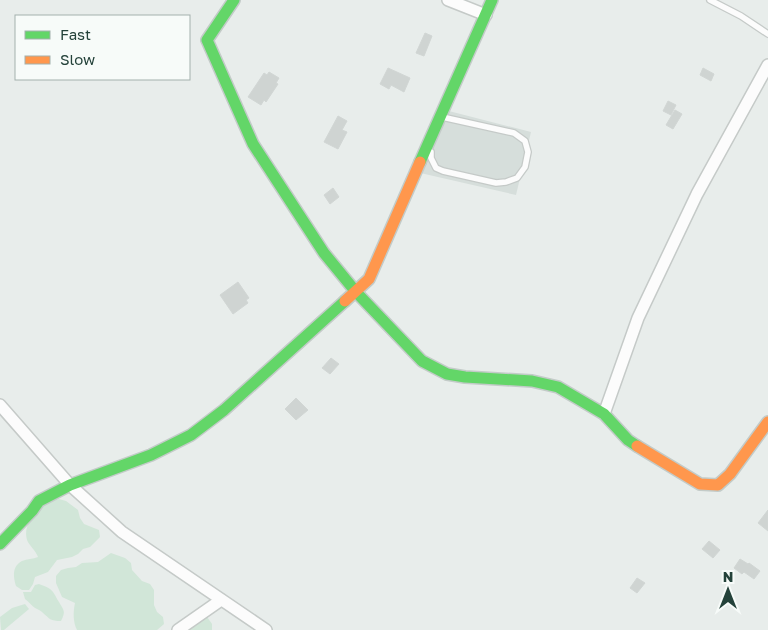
<svg xmlns="http://www.w3.org/2000/svg" width="768" height="630" font-family="'Golos Text',sans-serif">
	<style>
		.built { fill: #d6dedb }
		.green { fill: #d1e6d8 }
		.building { fill: #cfd4d2; stroke: #d1d6d4 }
		.lines { fill: none; stroke-linecap: round; stroke-linejoin: round }
		.lane-casing { stroke: #c5cac8; stroke-width: 8 }
		.street-casing { stroke: #c5cac8; stroke-width: 14 }
		.fast-casing { stroke: #c3cbc8; stroke-width: 14 }
		.slow-casing { stroke: #c3cbc8; stroke-width: 14 }
		.lane { stroke: #fcfcfc; stroke-width: 5.5 }
		.street { stroke: #fcfcfc; stroke-width: 11 }
		.fast { stroke: #63d668; stroke-width: 11 }
		.slow { stroke: #ff974d; stroke-width: 11 }
	</style>
	<rect width="100%" height="100%" fill="#e8edeb"/>
	<polygon class="built" points="445,110 531,132 516,195 416,172"/>
	<g class="green">
		<path d="M59,499l7,2 12,9 2,8 4,6 15,6 1,7 -10,10 -7,2 -5,5 -6,3 -15,3 -9,12 -13,5 -2,7 -4,6h-7l-6,-4c-3,-9 -4,-20 6,-25 5,-2 11,-2 16,-4 -2,-6 -9,-12 -11,-17 -4,-13 6,-25 11,-35z"/>
		<path d="M111,553l14,5 6,5 1,7 10,11 8,3 4,6v15l3,7 6,5 1,7 -7,6h-80c-4,-8 -4,-18 -2,-27l-13,-6 -6,-14v-7l5,-6 7,-2 8,-1 6,-4 16,-1z"/>
		<path d="M39,584c14,5 13,6 20,18 5,9 7,9 2,19 -11,0 -11,-2 -19,-9 -2,-2 -5,-3 -7,-4 -4,-3 -6,-6 -10,-9l-2,-7h8l4,-7z"/>
		<polygon points="25,604 29,609 4,630 1,630 0,617 12,608"/>
		<polygon points="205,614 212,624 212,630 175,630"/>
	</g>
	<g class="building">
		<polygon points="425,33 432,36 424,56 416,53"/>
		<polygon points="388,68 410,78 404,92 391,85 389,89 380,84"/>
		<polygon points="703,68 714,74 711,81 700,75"/>
		<polygon points="269,72 279,78 276,83 278,84 266,102 264,100 261,105 248,97 264,73 267,75"/>
		<polygon points="668,101 676,105 671,115 663,111"/>
		<polygon points="675,110 682,114 673,129 666,125"/>
		<polygon points="338,116 347,121 342,130 347,132 338,149 324,142"/>
		<polygon points="333,188 339,197 330,204 324,195"/>
		<polygon points="238,282 249,298 246,300 248,303 233,314 220,295"/>
		<polygon points="331,358 339,364 330,374 322,368"/>
		<polygon points="296,398 308,410 296,420 285,409"/>
		<polygon points="768,510 768,531 758,523"/>
		<polygon points="709,541 720,550 713,558 702,549"/>
		<polygon points="740,559 748,564 749,563 760,571 754,579 744,572 742,574 734,568"/>
		<polygon points="637,578 645,583 637,593 630,588"/>
	</g>
	<g class="lines">
		<g class="lane-casing">
			<g id="lane">
				<polyline points="710,0 741,16 768,34"/>
				<polyline points="431,152 431,158 436,168 443,171 496,183 506,182 517,178 525,167 528,152 525,141 514,133 442,117"/>
			</g>
		</g>
		<g class="street-casing">
			<g id="street">
				<polyline points="448,0 486,15"/>
				<polyline points="0,405 70,485 122,532 266,630"/>
				<polyline points="604,414 638,318 697,194 768,65"/>
				<polyline points="178,630 221,600"/>
			</g>
		</g>
		<g class="fast-casing">
			<g id="fast">
				<polyline points="234,0 207,40 253,144 324,253 356,292 422,361 447,374 465,377 532,381 558,387 604,414 628,440 637,446"/>
				<polyline points="420,162 492,0"/>
				<polyline points="0,544 32,511 39,501 70,485 151,455 191,435 224,410 345,301"/>
			</g>
		</g>
		<g class="slow-casing">
			<g id="slow">
				<polyline points="345,301 369,279 420,162"/>
				<polyline points="637,446 700,484 718,485 730,474 768,422"/>
			</g>
		</g>
		<use href="#lane" class="lane"/>
		<use href="#street" class="street"/>
		<use href="#fast" class="fast"/>
		<use href="#slow" class="slow"/>
	</g>
	<rect x="15" y="15" width="175" height="65" fill="#f7fbf9" stroke="#a3b1ad"/>
	<rect x="25" y="31" width="25" height="8" fill="#63d668" stroke="#a3b1ad"/>
	<text x="60" y="40" font-size="15" fill="#24423a">Fast</text>
	<rect x="25" y="56" width="25" height="8" fill="#ff974d" stroke="#a3b1ad"/>
	<text x="60" y="65" font-size="15" fill="#24423a">Slow</text>
	<g transform="translate(728 590)" stroke="#f7fbf9" stroke-width="4" paint-order="stroke">
	<path d="M0-4L9 19L0 12L-9 19Z" fill="#24423a"/>
	<text y="-8" font-size="14" font-weight="bold" text-anchor="middle" fill="#24423a">N</text>
	</g>
</svg>
